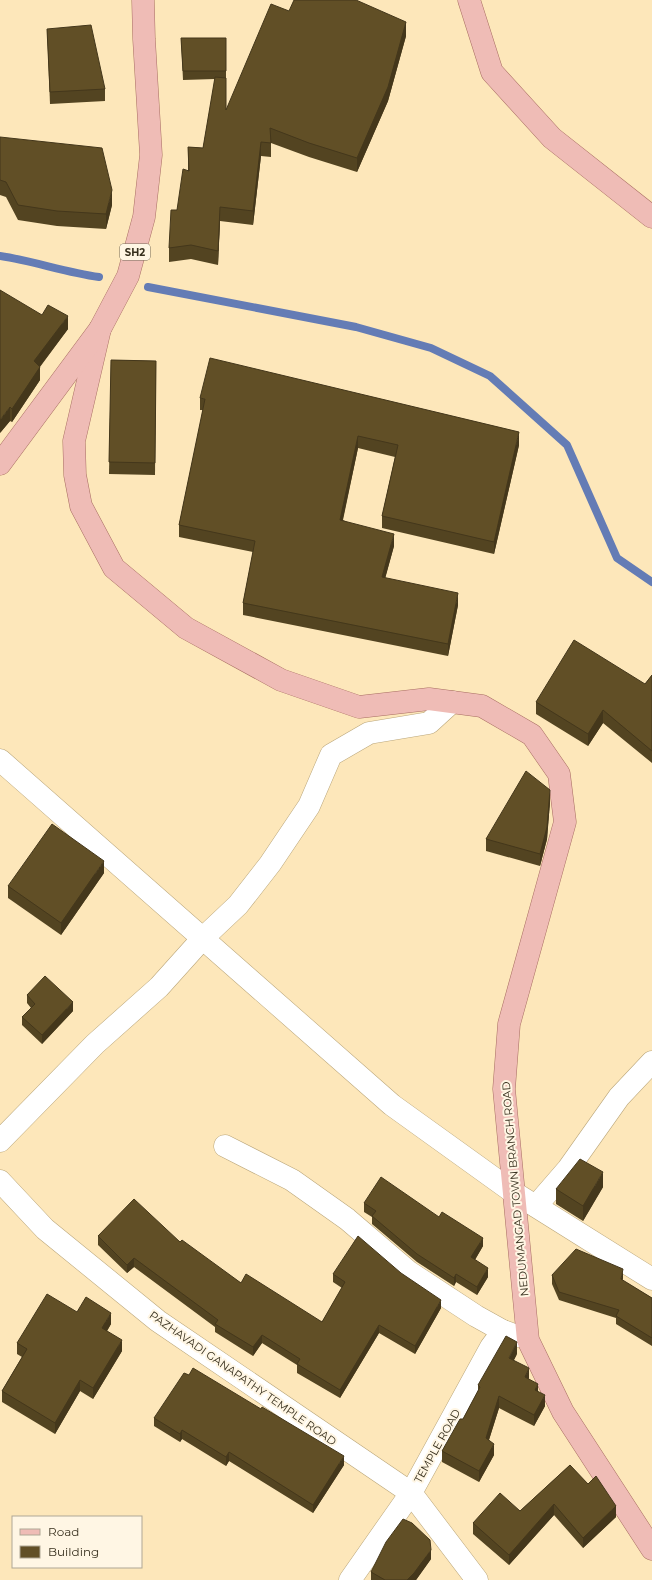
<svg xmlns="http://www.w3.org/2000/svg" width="652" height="1580" font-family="Montserrat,sans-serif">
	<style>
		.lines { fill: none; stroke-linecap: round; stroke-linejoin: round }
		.stream { stroke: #647cb5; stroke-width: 8 }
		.minor-casing { stroke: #baa67a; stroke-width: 23 }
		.major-casing { stroke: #a86e62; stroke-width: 23 }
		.minor { stroke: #fff; stroke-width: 22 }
		.major { stroke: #efbcb6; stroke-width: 22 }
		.wall { fill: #534421 }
		.shaded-wall { fill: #44371b }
		.building { fill: #614f26; stroke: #44371b }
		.labels { text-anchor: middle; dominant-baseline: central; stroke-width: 4; stroke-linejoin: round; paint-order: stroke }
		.shield { fill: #fff6e4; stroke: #746b59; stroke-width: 1 }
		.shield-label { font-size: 10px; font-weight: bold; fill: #38301e }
		.street-label { font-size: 11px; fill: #38301e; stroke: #fff6e4 }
	</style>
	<rect width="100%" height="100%" fill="#fde7ba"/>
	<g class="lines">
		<g class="stream">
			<path d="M0,256c33,5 65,16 99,21"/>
			<polyline points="148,287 356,327 431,348 490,376 567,445 617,558 652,582"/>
		</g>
		<g class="minor-casing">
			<g id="minor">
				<polyline points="0,760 392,1105 513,1192 652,1279"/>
				<polyline points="0,1141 95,1044 159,987 203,938 238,905 270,864 309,806 331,755 369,733 429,723 452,702"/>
				<polyline points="225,1146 292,1180 347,1219 409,1272 476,1316 503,1331"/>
				<polyline points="0,1181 45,1229 158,1321 411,1493 477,1580"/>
				<polyline points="536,1206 568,1169 619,1097 652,1062"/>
				<polyline points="350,1580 411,1493 491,1347 503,1331 517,1336"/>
			</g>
		</g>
		<g class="major-casing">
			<g id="major">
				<polyline points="469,0 492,72 552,138 652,217"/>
				<polyline points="100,329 74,441 75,475 81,506 114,568 186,628 281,680 359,707 429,699 482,706 532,735 559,774 565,822 509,1024 504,1089 528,1340 563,1412 652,1549"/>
				<polyline points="0,464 100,329 128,276 144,217 151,155 144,39 143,0"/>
			</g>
		</g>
		<use href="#minor" class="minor"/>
		<use href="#major" class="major"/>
	</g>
	<g class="wall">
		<polygon points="289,11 406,36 388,101 357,172 309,157 271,143 271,157 261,156 253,225 220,221 218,265 191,259 169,262 169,248 177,210 188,171 188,147 203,148 215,79 183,80 181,38 226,38 226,110"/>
		<polygon points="47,29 105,89 105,101 50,104"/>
		<polygon points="0,137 112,205 106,229 57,226 18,220 6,197 0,195"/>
		<polygon points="42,315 68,329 40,367 40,380 12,422 10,421 0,433"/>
		<polygon points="111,360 156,361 155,475 109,474"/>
		<polygon points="200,398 519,445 494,554 382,528 382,516 395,457 358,448 343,520 394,546 385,578 458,605 448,656 243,615 243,603 253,552 179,537 179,525 203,410 200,410"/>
		<polygon points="652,675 652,763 603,723 588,746 536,714 536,702 645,684"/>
		<polygon points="550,802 547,839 540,866 486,851 486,839"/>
		<polygon points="104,873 61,935 8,898 8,886"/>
		<polygon points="27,995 73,1011 42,1044 22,1025 22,1017 31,1008 27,1003"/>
		<polygon points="603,1187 583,1221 556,1204 556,1189"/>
		<polygon points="364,1203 483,1246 475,1260 488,1277 477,1295 456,1282 454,1286 417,1262 372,1224 372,1217 364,1212"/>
		<polygon points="98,1236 180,1242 241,1283 322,1322 342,1288 333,1282 333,1274 441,1308 415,1354 379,1333 340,1398 297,1373 297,1365 262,1343 253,1356 215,1332 215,1327 134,1267 127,1273 98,1245"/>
		<polygon points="552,1275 623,1278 622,1280 652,1298 652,1346 616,1324 616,1318 559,1300 552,1284"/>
		<polygon points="77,1312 111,1324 107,1331 122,1351 93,1399 80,1391 55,1434 2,1402 2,1391 22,1357 17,1354 17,1343"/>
		<polygon points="517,1354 514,1360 529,1379 538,1391 545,1406 534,1426 499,1408 489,1440 494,1455 479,1482 442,1462 442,1451 463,1419 478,1391 478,1385"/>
		<polygon points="154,1418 344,1465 313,1513 229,1461 226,1466 182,1439 180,1442 154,1426"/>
		<polygon points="570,1465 616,1517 583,1548 554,1515 509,1565 473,1534 473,1523 520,1511"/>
		<polygon points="431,1559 416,1580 371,1580 371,1572"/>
	</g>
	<g class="shaded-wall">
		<polygon points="406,22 406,36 388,101 357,172 357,158"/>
		<polygon points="261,142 261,156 253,225 253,211"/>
		<polygon points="112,190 112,205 106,229 106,214"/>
		<polygon points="220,207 220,221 218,265 218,251"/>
		<polygon points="68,316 68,329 34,374 34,361"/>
		<polygon points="40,367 40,380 12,422 12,409"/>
		<polygon points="10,407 10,421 0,433 0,420"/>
		<polygon points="519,432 519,445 494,554 494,542"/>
		<polygon points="358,436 358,448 340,532 340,520"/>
		<polygon points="394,534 394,546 382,590 382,577"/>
		<polygon points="458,593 458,605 448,656 448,644"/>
		<polygon points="603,710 603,723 588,746 588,734"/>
		<polygon points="550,790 550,802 547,839 540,866 540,854"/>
		<polygon points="104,861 104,873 61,935 61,923"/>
		<polygon points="73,1002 73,1011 42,1044 42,1035"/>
		<polygon points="603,1172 603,1187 583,1221 583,1206"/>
		<polygon points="483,1238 483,1246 471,1266 471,1257"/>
		<polygon points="134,1258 134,1267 127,1273 127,1265"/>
		<polygon points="488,1268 488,1277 477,1295 477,1287"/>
		<polygon points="623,1269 623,1278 621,1288 621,1279"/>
		<polygon points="456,1274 456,1282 454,1286 454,1278"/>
		<polygon points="441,1300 441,1308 415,1354 415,1346"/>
		<polygon points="111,1313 111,1324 102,1339 102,1328"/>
		<polygon points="379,1325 379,1333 340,1398 340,1390"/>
		<polygon points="262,1335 262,1343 253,1356 253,1347"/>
		<polygon points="122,1340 122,1351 93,1399 93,1388"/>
		<polygon points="517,1342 517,1354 509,1369 509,1358"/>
		<polygon points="529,1368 529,1379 525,1377"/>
		<polygon points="80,1380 80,1391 55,1434 55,1423"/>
		<polygon points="538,1384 538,1395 535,1390"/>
		<polygon points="545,1395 545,1406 534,1426 534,1415"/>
		<polygon points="499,1396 499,1408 486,1449 486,1438"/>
		<polygon points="182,1430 182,1439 180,1442 180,1434"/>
		<polygon points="494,1444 494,1455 479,1482 479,1471"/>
		<polygon points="229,1452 229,1461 226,1466 226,1457"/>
		<polygon points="344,1456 344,1465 313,1513 313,1505"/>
		<polygon points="554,1504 554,1515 509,1565 509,1555"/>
		<polygon points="616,1506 616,1517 583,1548 583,1538"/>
		<polygon points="431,1550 431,1559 416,1580 407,1580"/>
	</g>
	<g class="building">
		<polygon points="294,0 356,0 406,22 388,87 357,158 309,143 270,128 271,143 261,142 253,211 220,207 218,251 191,245 169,248 171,210 177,210 183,169 189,171 188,147 203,148 215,77 226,78 226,110 271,4 289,11"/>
		<polygon points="91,25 105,89 50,92 47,29"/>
		<polygon points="181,38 226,38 226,71 183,71"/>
		<polygon points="0,137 102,148 112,190 106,214 57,211 18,205 6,182 0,180"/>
		<polygon points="0,290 42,315 48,305 68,316 34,361 40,367 12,409 10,407 0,420"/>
		<polygon points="210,358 519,432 494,542 382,516 398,445 358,436 340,520 394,534 382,577 458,593 448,644 243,603 255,541 179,525 205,399 200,398"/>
		<polygon points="111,360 156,361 155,463 109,462"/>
		<polygon points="574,640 645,684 652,675 652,751 603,710 588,734 536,702"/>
		<polygon points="526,771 550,790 547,827 540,854 486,839"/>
		<polygon points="52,824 104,861 61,923 8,886"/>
		<polygon points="45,976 73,1002 42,1035 22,1017 35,1004 27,995"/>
		<polygon points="580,1159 603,1172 583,1206 556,1189"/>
		<polygon points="381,1177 439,1217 442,1212 483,1238 471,1257 488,1268 477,1287 456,1274 454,1278 417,1254 372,1216 376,1211 364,1203"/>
		<polygon points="134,1199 180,1242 182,1240 241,1283 246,1274 322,1322 345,1282 333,1274 358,1236 401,1273 441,1300 415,1346 379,1325 340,1390 297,1364 300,1359 262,1335 253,1347 215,1324 218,1320 134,1258 127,1265 98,1236"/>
		<polygon points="576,1249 623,1269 621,1279 652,1298 652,1338 616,1316 619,1310 559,1292 552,1275"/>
		<polygon points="47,1294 77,1312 86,1297 111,1313 102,1328 122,1340 93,1388 80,1380 55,1423 2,1391 27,1349 17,1343"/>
		<polygon points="506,1336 517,1342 509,1358 529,1368 525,1377 538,1384 535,1390 545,1395 534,1415 499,1396 486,1438 494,1444 479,1471 442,1451 460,1419 463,1419 480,1387 478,1385"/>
		<polygon points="193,1368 261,1409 262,1407 344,1456 313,1505 229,1452 226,1457 182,1430 180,1434 154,1418 184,1373 189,1375"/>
		<polygon points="570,1465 588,1484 596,1476 616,1506 583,1538 554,1504 509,1555 473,1523 500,1493 520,1511"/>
		<polygon points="403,1519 412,1523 430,1540 431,1550 414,1573 407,1580 385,1580 371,1572 386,1542"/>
	</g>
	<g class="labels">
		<rect class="shield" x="120" y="244" width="30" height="16" rx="3"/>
		<g class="shield-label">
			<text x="135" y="252">SH2</text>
		</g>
		<g class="street-label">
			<text transform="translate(515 1189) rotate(-95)">NEDUMANGAD TOWN BRANCH ROAD</text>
			<text transform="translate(243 1378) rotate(35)">PAZHAVADI GANAPATHY TEMPLE ROAD</text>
			<text transform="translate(437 1446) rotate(-61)">TEMPLE ROAD</text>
		</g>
	</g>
	<rect x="12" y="1516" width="130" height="52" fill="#fff6e4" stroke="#afa795"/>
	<rect x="20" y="1529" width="20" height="6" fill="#efbcb6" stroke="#afa795"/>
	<text x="48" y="1536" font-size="12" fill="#38301e">Road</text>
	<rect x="20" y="1546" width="20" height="12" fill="#614f26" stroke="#afa795"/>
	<text x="48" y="1556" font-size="12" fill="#38301e">Building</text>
</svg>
